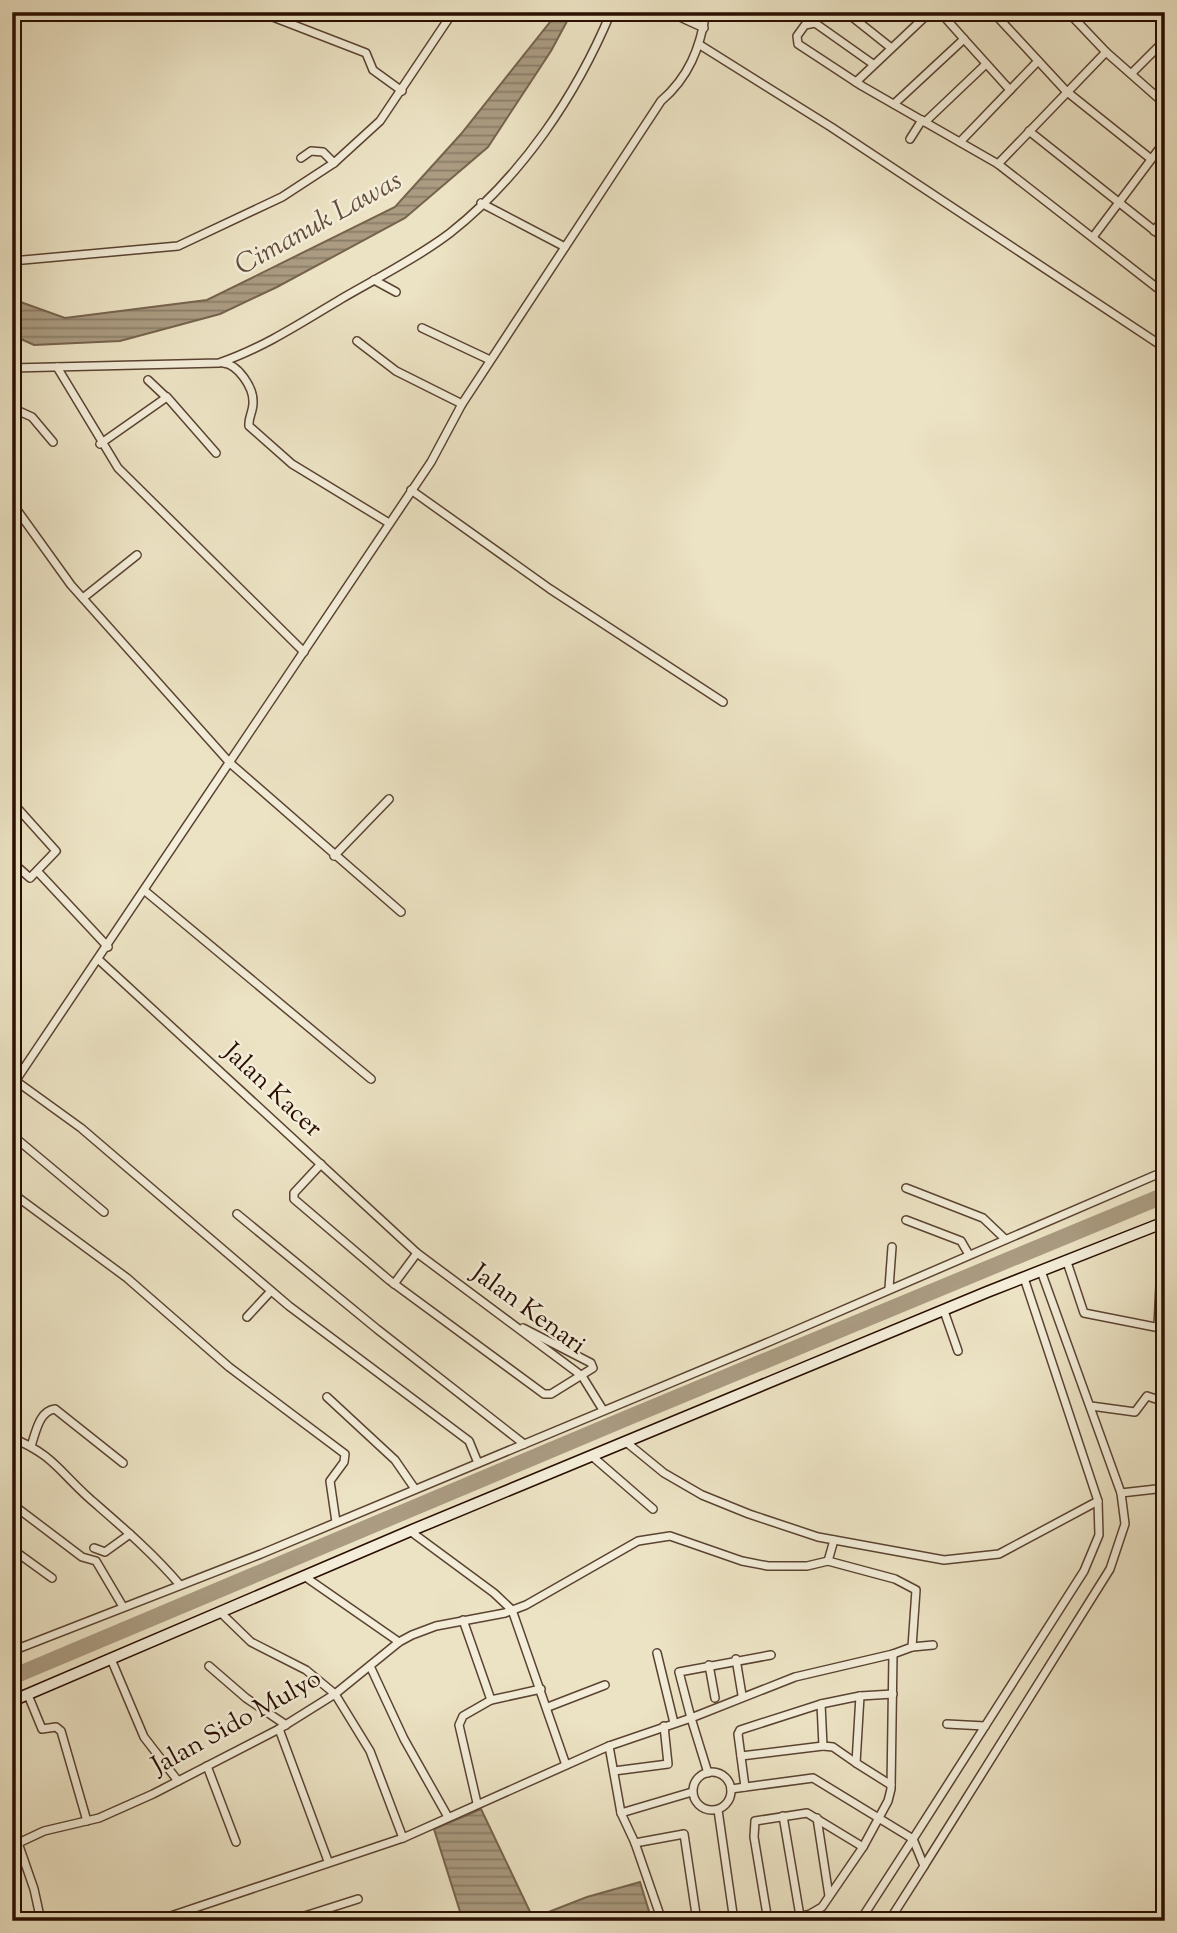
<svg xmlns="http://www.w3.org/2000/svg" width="1177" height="1933" font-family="'Sorts Mill Goudy',serif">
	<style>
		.water { fill: url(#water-rules); stroke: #76634d; stroke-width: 2 }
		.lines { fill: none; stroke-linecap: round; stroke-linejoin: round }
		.river { stroke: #aa9b81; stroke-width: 16 }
		.street-casing { stroke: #5a4331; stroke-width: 10 }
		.secondary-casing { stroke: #290e00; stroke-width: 13 }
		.street { stroke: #f3edd9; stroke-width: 7 }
		.secondary { stroke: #f3edd9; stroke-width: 10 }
		.labels { text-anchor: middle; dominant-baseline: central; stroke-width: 5; stroke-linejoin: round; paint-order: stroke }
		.street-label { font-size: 26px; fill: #290e00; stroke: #f3edd9 }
		.water-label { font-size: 28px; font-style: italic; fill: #634d3a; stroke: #f3edd9 }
	</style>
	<defs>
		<pattern id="water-rules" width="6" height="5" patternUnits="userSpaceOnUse" patternTransform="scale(1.75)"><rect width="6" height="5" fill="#aa9b81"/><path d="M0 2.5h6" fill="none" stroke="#8a7d67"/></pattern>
	</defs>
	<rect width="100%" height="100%" fill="#ece3c4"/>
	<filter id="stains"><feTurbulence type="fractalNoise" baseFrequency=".00286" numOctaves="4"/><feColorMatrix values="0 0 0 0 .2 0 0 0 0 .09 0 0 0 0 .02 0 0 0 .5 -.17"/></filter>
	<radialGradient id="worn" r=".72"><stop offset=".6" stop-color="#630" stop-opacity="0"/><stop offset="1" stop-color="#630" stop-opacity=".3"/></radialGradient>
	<g class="water">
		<polygon points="558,12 572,12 551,51 488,147 405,218 277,287 220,314 120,341 34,345 12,335 12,299 65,318 207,300 395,207 461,134"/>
		<polygon points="481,1809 533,1918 587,1897 640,1882 652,1921 463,1921 434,1829"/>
	</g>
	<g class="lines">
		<polyline class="river" points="12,1677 627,1418 1165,1195"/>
		<g class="street-casing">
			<g id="street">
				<polyline points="260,12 366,53 373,70 402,91"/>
				<polyline points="669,12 704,28"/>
				<polyline points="846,12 890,47"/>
				<polyline points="940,12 964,39"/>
				<polyline points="993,12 1066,91 1151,159"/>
				<polyline points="1068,12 1106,52 1165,104"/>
				<polyline points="808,23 816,12"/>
				<polyline points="700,45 831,127 1165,348"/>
				<polyline points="873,64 815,23 805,25 797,36 798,44 862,86 998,164 1165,294"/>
				<polyline points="1132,73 1165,40"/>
				<polyline points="856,82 930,12"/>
				<polyline points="894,104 964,39 1010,90"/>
				<polyline points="925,122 986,64"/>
				<polyline points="1029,131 1165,239"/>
				<polyline points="910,139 922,120"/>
				<polyline points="960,142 1038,61"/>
				<polyline points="301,158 311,151 323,152 334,163"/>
				<polyline points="998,164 1106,52"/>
				<polyline points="481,203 565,247"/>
				<polyline points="1154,231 1165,217"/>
				<polyline points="1093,237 1165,141"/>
				<polyline points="12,261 178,246 282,197 334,163 380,121 453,12"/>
				<polyline points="374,280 396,292"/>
				<polyline points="422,328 490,360"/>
				<polyline points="357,341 396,371 462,404"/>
				<path d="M223,363c15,1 31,25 30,40 0,9 -5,15 -4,23l43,38 97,59"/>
				<polyline points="57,367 118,468 304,652"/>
				<path d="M12,368l207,-5c44,-15 82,-40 122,-64 36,-21 76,-41 109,-66 72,-57 126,-137 161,-221"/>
				<polyline points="148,380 166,397"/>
				<polyline points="12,408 32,417 53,442"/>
				<polyline points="100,444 167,397 216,453"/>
				<polyline points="411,490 550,589 723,702"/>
				<polyline points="12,503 71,585 230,763 401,912"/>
				<polyline points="83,598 137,555"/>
				<polyline points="12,802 56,851 30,878 12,862"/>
				<polyline points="334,856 389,799"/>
				<polyline points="38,872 108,947"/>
				<polyline points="145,891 371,1079"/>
				<polyline points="99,960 417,1253 582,1376 603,1410"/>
				<polyline points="16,1081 81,1128 289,1306 469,1441 478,1463"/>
				<path d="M12,1086l419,-624 31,-58 199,-303c28,-24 39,-53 45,-89"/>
				<polyline points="12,1135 104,1212"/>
				<polyline points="321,1164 294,1193 294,1199 389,1280 544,1394 551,1394 593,1368 591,1363 523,1328"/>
				<polyline points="906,1188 983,1218 1004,1238"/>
				<polyline points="12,1193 127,1278 229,1367 345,1454 344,1462 330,1481 336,1522"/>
				<polyline points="237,1214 377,1329 524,1444"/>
				<polyline points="906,1220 961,1241 968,1253"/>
				<polyline points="1067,1262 1084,1313 1165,1329"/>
				<polyline points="394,1284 417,1253"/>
				<polyline points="889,1288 892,1247"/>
				<polyline points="944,1311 958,1351"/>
				<polyline points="247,1317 271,1291"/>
				<polyline points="1158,1327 1163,1223"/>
				<polyline points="327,1397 395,1460 415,1489"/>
				<polyline points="1091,1406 1135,1412 1147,1396 1165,1402"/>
				<path d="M12,1438c40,16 47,33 77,60 32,28 63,54 91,87"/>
				<polyline points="626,1442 664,1473 702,1495 749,1514 818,1537 944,1560 999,1554 1098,1501"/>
				<path d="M31,1446c5,-14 8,-35 24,-37l68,54"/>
				<polyline points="593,1457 653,1509"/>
				<polyline points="1121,1493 1165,1488"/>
				<polyline points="12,1504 82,1557 96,1561 122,1605"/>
				<polyline points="410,1531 494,1593 512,1610 566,1765"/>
				<polyline points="94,1548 105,1552 130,1534"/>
				<polyline points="12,1549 52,1578"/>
				<polyline points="828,1561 895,1579 916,1590 912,1647 893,1654"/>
				<polyline points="304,1576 399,1642"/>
				<polyline points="220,1612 251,1642 306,1670 335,1694 370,1751 403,1838"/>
				<polyline points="463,1620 491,1700 541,1689"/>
				<polyline points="912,1647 933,1645"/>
				<polyline points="12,1651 261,1554 771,1341 1165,1171"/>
				<polyline points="657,1653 674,1723"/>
				<polyline points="771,1655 679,1672 691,1718 795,1677 893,1654 891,1789 888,1801 863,1847 822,1907 810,1914 781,1921"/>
				<polyline points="111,1659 144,1737 178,1781"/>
				<polyline points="736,1659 742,1695"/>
				<polyline points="709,1665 715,1698"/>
				<polyline points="209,1666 246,1698 286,1725"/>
				<polyline points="370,1666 404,1739 448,1817"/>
				<polyline points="28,1695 42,1729 56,1727 61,1731 87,1821"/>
				<polyline points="860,1696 893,1694"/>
				<polyline points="821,1704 823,1746 833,1747 856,1763"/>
				<polyline points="548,1707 605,1685"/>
				<polyline points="947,1724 985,1726"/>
				<polyline points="279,1729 328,1861"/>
				<polyline points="609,1746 691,1718 708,1773"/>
				<polyline points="741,1756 823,1746"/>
				<polyline points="207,1766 236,1842"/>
				<polyline points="614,1771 668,1764 664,1726"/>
				<circle cx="712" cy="1791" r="19"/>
				<polyline points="745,1787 738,1734 740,1730 821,1704 860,1696 856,1763 891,1785"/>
				<polyline points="731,1789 813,1778 913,1839 860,1921"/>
				<polyline points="477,1803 459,1725 463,1716 491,1700"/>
				<polyline points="718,1810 734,1921"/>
				<polyline points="621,1813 635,1843 662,1921"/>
				<polyline points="783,1816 800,1916"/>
				<polyline points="817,1818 829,1896"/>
				<polyline points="18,1843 34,1889 41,1921"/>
				<polyline points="635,1843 684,1834 697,1921"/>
				<polyline points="12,1846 44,1831 99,1818 153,1794 279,1729 335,1694 399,1642 412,1635 436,1626 505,1613 526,1605 638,1541 670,1536 742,1561 768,1566 807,1566 828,1561 834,1540"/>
				<polyline points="924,1866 1110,1569 1125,1524 1121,1493 1041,1271"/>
				<polyline points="156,1921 403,1838 609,1746 621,1813 692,1792"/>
				<polyline points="289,1921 358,1899"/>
				<polyline points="768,1921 754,1837 755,1821 807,1813 863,1847"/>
				<polyline points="889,1921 924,1866 913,1839 1084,1571 1099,1535 1098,1501 1024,1278"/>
			</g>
		</g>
		<g class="secondary-casing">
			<polyline id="secondary" points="12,1701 410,1531 987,1292 1165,1222"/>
		</g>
		<use href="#street" class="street"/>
		<use href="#secondary" class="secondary"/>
	</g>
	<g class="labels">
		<g class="street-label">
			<text transform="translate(272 1091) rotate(43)">Jalan Kacer</text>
			<text transform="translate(528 1310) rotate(36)">Jalan Kenari</text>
			<text transform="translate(237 1723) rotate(-29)">Jalan Sido Mulyo</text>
		</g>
		<g class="water-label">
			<text transform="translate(319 224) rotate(-29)">Cimanuk Lawas</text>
		</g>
	</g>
	<rect width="1177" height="1933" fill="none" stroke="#ece3c4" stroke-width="42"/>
	<rect x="14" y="14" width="1149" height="1905" fill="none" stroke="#290e00" stroke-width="3.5"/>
	<rect x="21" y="21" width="1135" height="1891" fill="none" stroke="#290e00" stroke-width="2"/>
	<rect width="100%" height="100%" filter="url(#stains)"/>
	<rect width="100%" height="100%" fill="url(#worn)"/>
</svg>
